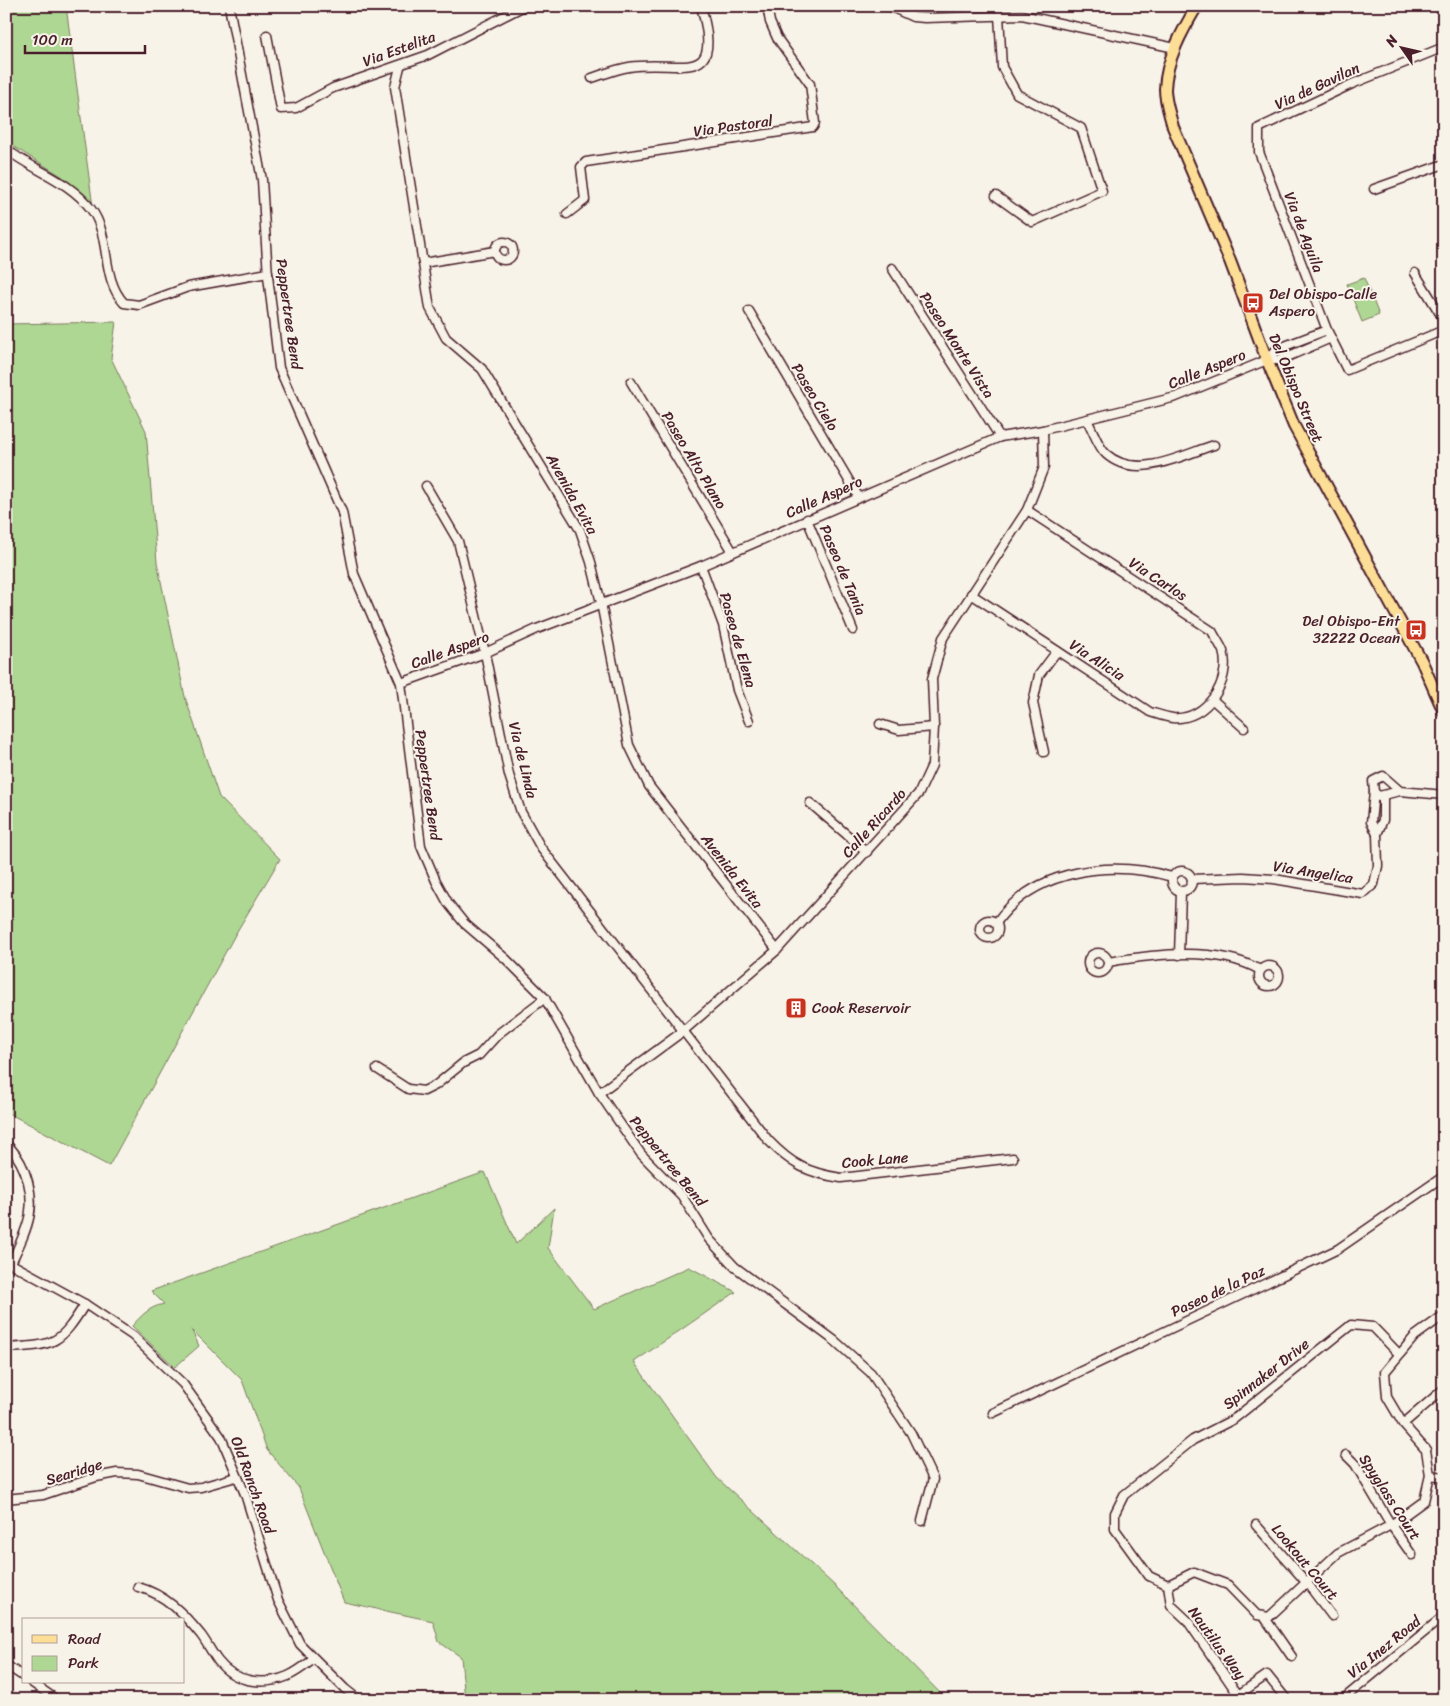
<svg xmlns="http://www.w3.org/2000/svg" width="1450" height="1706" font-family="Sriracha,sans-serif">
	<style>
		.green { fill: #aed793; stroke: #7c7b5f }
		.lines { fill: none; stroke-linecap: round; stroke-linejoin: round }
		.minor-casing { stroke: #4a1f2b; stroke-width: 11 }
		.major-casing { stroke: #4a1f2b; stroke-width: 14 }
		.minor { stroke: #f7f3e8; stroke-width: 8 }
		.major { stroke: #fdde96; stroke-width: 10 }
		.labels { text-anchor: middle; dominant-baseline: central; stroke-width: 4; stroke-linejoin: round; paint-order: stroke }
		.street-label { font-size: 15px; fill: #4a1f2b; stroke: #f7f3e8 }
		.poi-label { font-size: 15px; fill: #4a1f2b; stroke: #f7f3e8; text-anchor: start }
	</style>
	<rect width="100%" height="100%" fill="#f7f3e8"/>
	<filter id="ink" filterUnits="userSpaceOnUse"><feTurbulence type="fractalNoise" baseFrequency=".02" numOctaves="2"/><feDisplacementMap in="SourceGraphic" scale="10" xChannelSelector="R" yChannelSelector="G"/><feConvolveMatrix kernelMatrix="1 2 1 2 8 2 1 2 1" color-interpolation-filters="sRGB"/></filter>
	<g filter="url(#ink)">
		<g class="green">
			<polygon points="6,6 66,6 93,207 63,177 6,142"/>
			<polygon points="1364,278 1379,315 1362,322 1347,284"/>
			<polygon points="116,322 111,358 146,431 157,562 185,697 219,797 280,859 236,933 109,1166 6,1112 6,324"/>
			<path d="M485,1172l31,72 38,-36 -6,40 46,61 95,-42 47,25 -102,70 83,116 118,108 112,114h-482l-4,-43 -22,-15 -6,-21 -89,-19 -45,-114 -32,-38 -25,-70 -51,-51 8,17 -24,21 -43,-41c10,-11 17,-19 32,-22l-13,-13z"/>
		</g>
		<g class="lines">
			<g class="minor-casing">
				<g id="minor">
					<polyline points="229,6 262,180 268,276 279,368 342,512 354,574 401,683 421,846 436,881 448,903 464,923 506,959 544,997 599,1093 641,1154 682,1196 709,1239 735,1267 835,1341 871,1373 911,1433 933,1479 922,1521"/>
					<polyline points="889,6 913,17 925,18 1022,15 1175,48"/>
					<polyline points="267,35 281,109 296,108 333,88 428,55 524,6"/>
					<polyline points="1444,47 1352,84 1259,128 1259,152 1327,330 1347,370 1444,330"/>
					<polyline points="400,67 395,87 430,308 446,338 482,369 580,530 591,562 601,603 629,745 649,786 777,950"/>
					<path d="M592,78c12,-4 25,-9 37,-11 53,-8 95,22 72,-61"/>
					<path d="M6,149c28,22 63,31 85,60 21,28 9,68 33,94l15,2 49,-18 80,-14"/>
					<polyline points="1374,189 1444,164"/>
					<polyline points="996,196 1032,222 1102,191 1081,128 1017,94 1002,67 999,15"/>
					<polyline points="567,214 585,200 581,167 586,162 813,127 815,123 810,84 777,38 770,22 767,6"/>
					<circle cx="504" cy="251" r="9"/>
					<polyline points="423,263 495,251"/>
					<polyline points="892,268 1000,437"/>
					<polyline points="1415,273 1444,320"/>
					<polyline points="749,311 858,496"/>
					<polyline points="1267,360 1277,349 1327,330"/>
					<polyline points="631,382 733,552"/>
					<path d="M1087,420c6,10 11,27 19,34 30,27 76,1 108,-9"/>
					<path d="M426,486l32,55 27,112 24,122 12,37 20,36 227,292c24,25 40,33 73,38l172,-20"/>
					<polyline points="807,519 853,630"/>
					<polyline points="701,566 723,625 737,690 749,721"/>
					<path d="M971,594l179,118c7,2 15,5 23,6 33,3 59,-37 50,-67 -3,-7 -8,-14 -11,-20l-185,-121"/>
					<polyline points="401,683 485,653 537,629 701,566 1000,437 1043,430 1176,397 1267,360 1280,360 1331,338"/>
					<polyline points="1213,700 1244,728"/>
					<polyline points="880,724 899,730 934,727"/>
					<polyline points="1044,752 1033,703 1039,675 1057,651"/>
					<polyline points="1400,791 1383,776 1373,781 1374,792 1379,796 1400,791 1444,795"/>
					<polyline points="810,803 867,852"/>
					<polyline points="1377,834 1383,820 1383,796"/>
					<circle cx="1182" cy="881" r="10"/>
					<polyline points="1192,879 1243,877 1274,879 1363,894 1374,884 1378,866 1377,834 1371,822 1374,792"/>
					<circle cx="989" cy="929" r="9"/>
					<path d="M996,923c39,-55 115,-63 176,-46"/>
					<circle cx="1098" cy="963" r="10"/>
					<polyline points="1179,955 1181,892"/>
					<path d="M1108,962c47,-8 110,-16 152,8"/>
					<circle cx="1269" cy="976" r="10"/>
					<polyline points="377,1069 408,1089 424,1091 436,1085 463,1063 479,1055 498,1034 545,998"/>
					<polyline points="599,1093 682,1032 777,950 919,793 932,765 934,727 932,679 943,638 1027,510 1044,467 1043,430"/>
					<path d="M6,1144c8,7 14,16 18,26 15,37 3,59 -13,93"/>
					<polyline points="6,1261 85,1304 133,1336 183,1384 221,1437 245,1494 278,1600 300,1644 345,1689 359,1700"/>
					<path d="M6,1348c48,-3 53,-2 79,-44"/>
					<polyline points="993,1413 1338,1249 1444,1176"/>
					<polyline points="1403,1424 1444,1389"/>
					<polyline points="1346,1455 1355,1464 1391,1525 1412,1555"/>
					<polyline points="1430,1475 1444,1477"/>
					<polyline points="6,1499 43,1495 96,1477 117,1473 138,1474 188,1488 201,1487 236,1477"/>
					<polyline points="1256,1525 1307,1583 1332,1616"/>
					<polyline points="1168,1585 1194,1572 1228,1585 1257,1615 1269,1617 1338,1553 1391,1525 1424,1501 1430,1475 1426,1450 1403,1424 1387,1397 1385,1372 1415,1336 1444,1315"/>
					<path d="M138,1587c27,7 46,27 63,48 6,8 11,18 17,26 17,22 46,25 70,15 9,-4 18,-11 26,-17"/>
					<polyline points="1265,1618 1292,1657"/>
					<polyline points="6,1665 24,1677"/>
					<polyline points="31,1682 57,1700"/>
					<polyline points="1287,1700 1267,1675 1241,1693 1237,1693 1187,1620 1171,1605 1168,1585 1149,1576 1115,1529 1115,1513 1124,1495 1193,1440 1234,1419 1351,1325 1373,1327 1399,1354"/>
					<polyline points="1342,1700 1444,1616"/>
				</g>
			</g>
			<g class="major-casing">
				<path id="major" d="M1197,6c-15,25 -31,54 -32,83 0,13 5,26 8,38l57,134 37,99 27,66 128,236 22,50"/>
			</g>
			<use href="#minor" class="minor"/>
			<use href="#major" class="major"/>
		</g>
	</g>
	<defs>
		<g id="bus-square" transform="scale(1.125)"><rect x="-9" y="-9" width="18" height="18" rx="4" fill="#c8321e" stroke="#f7f3e8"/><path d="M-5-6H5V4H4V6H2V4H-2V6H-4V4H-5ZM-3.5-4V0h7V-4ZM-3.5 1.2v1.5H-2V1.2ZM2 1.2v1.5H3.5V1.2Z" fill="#fff"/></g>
		<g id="building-square" transform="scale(1.125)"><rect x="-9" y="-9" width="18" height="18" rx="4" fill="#c8321e" stroke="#f7f3e8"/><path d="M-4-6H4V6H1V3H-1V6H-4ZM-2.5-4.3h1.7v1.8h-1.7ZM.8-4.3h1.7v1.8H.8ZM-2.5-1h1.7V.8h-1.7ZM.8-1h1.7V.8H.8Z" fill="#fff"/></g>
	</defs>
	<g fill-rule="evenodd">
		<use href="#bus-square" x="1253" y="303"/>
		<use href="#bus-square" x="1416" y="630"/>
		<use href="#building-square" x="796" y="1008"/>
	</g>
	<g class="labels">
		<g class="street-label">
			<text transform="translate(399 49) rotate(-20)">Via Estelita</text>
			<text transform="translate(1317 86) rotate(-25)">Via de Gavilan</text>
			<text transform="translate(733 126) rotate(-8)">Via Pastoral</text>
			<text transform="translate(1304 232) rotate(69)">Via de Aguila</text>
			<text transform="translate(289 314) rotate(82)">Peppertree Bend</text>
			<text transform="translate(957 345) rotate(57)">Paseo Monte Vista</text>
			<text transform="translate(1207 369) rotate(-22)">Calle Aspero</text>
			<text transform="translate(1296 388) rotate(67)">Del Obispo Street</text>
			<text transform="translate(815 397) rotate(59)">Paseo Cielo</text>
			<text transform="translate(694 460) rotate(59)">Paseo Alto Plano</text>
			<text transform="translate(572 494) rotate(61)">Avenida Evita</text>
			<text transform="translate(824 497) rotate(-24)">Calle Aspero</text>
			<text transform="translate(843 570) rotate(67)">Paseo de Tania</text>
			<text transform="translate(1158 579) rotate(33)">Via Carlos</text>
			<text transform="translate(738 640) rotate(74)">Paseo de Elena</text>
			<text transform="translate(450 650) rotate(-20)">Calle Aspero</text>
			<text transform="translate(1097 660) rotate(33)">Via Alicia</text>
			<text transform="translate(523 760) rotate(76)">Via de Linda</text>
			<text transform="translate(428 785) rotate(82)">Peppertree Bend</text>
			<text transform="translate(874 823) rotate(-48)">Calle Ricardo</text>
			<text transform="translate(732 871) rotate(52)">Avenida Evita</text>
			<text transform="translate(1313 872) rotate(9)">Via Angelica</text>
			<text transform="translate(875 1160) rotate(-5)">Cook Lane</text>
			<text transform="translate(668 1161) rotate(51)">Peppertree Bend</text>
			<text transform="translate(1218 1291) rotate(-25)">Paseo de la Paz</text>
			<text transform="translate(1266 1374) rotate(-38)">Spinnaker Drive</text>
			<text transform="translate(74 1472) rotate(-17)">Searidge</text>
			<text transform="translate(253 1485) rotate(70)">Old Ranch Road</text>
			<text transform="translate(1390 1497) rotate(57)">Spyglass Court</text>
			<text transform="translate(1305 1562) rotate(50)">Lookout Court</text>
			<text transform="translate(1217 1643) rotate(54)">Nautilus Way</text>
			<text transform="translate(1384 1647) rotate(-39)">Via Inez Road</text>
		</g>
		<g class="poi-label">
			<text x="1269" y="294">Del Obispo-Calle<tspan x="1269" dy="17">Aspero</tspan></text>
			<text x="1400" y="621" text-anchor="end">Del Obispo-Ent<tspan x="1400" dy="17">32222 Ocean</tspan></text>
			<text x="812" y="1008">Cook Reservoir</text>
		</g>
	</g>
	<rect width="1450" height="1706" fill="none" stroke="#f7f3e8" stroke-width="25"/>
	<rect x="12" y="12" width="1425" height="1681" fill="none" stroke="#4a1f2b" stroke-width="2" filter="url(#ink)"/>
	<rect x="22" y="1618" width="162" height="65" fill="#f7f3e8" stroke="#b29e9c"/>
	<rect x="32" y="1635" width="25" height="8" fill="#fdde96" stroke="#b29e9c"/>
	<text x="68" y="1644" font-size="15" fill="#4a1f2b">Road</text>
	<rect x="32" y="1656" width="25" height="15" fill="#aed793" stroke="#b29e9c"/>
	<text x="68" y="1668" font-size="15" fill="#4a1f2b">Park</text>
	<g transform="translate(1402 48) rotate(304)" stroke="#f7f3e8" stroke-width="4" paint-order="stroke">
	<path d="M0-4L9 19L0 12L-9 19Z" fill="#4a1f2b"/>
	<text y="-8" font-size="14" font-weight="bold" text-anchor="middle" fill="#4a1f2b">N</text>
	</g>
	<path d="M25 45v8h120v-8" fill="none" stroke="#4a1f2b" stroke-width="2.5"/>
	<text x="32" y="45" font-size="15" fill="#4a1f2b" stroke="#f7f3e8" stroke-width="4" paint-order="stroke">100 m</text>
</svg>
